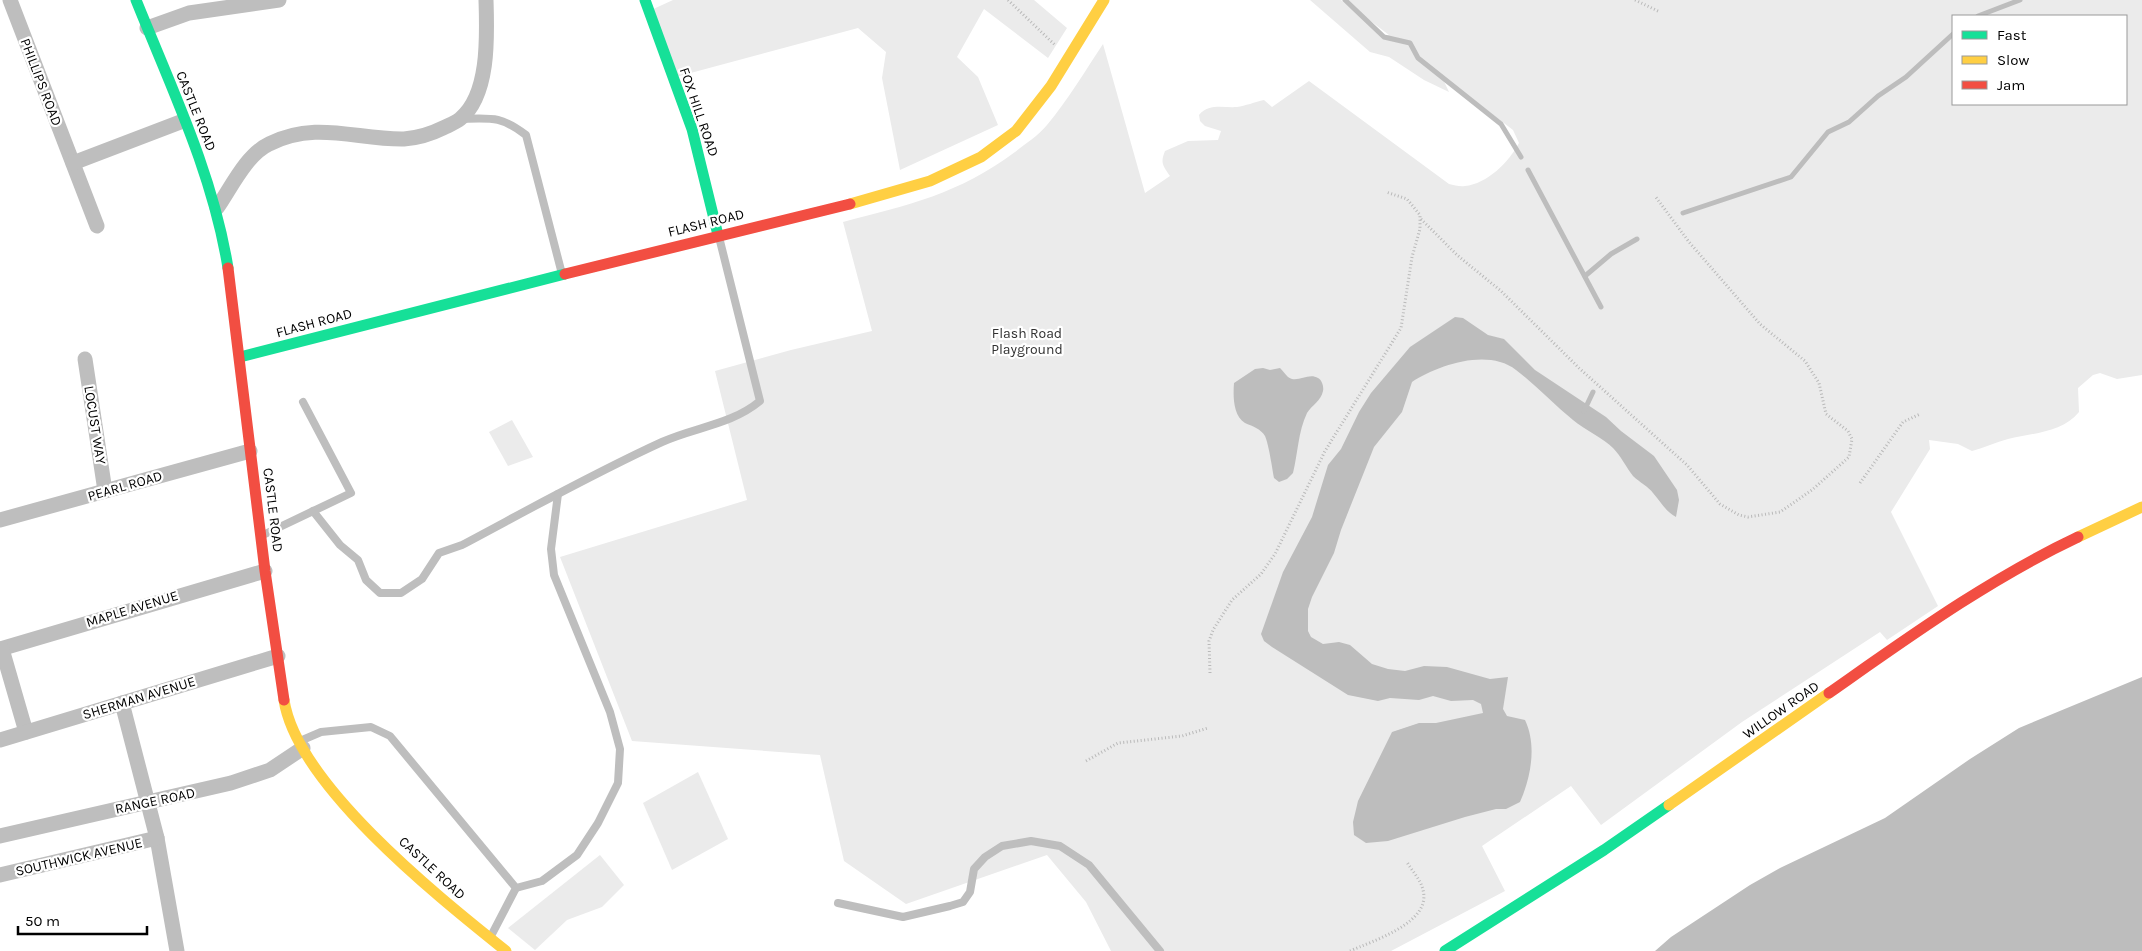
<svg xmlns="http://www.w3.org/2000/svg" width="2142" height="951" font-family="Karla,sans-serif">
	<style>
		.green { fill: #ebebeb; fill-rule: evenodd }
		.water { fill: #bdbdbd }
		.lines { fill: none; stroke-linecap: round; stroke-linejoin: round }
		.stream { stroke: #bdbdbd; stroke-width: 5 }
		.path { stroke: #b9b9b9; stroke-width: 3; stroke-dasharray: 1 2.5; stroke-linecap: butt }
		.lane { stroke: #bebebe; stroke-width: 8 }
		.street { stroke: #bebebe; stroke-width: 15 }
		.fast { stroke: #16e098; stroke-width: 11 }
		.slow { stroke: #ffcf43; stroke-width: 11 }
		.jam { stroke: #f24e42; stroke-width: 11 }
		.labels { text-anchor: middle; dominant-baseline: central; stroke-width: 4.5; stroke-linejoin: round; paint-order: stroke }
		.street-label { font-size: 14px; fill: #000; stroke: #fff }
		.park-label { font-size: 14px; fill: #313131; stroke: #fff }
	</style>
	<rect width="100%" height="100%" fill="#fff"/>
	<g class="green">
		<polygon points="673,0 1034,0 1067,28 1048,58 984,9 957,57 978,77 998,125 900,170 882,78 886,52 858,28 672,78 649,11"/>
		<path d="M1310,0h31l40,35h8l-46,-35h799v375l-25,4 -17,-6 -7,2 -15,13 1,24c-17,21 -47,21 -71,27 -12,3 -24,9 -36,12l-14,-7 -29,-4 1,9 -39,63 47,94 -51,34 -7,-8 -138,90 -141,103 -30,-39 -89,60 23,45 -114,60h-280l-25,-49 -39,-47 -141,49 -62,-43 -24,-106 -188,-14 -72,-184 187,-57 -32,-129 76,-21 81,-19 -29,-109c65,-17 116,-28 172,-70 10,-8 23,-16 32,-27 21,-25 38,-54 56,-81l42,149 25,-17c-7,-10 -10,-13 -5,-25l23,-10 30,-1 3,-9 -16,-5 -5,-5 -1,-6c10,-12 24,-7 38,-8 8,-1 18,-5 27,-7l8,7 37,-26 140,103c5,1 11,3 16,2 22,-2 44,-24 54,-43l-6,-13 -72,-55 8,17 -25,-12 -35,-23 -19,-5zM1953,16h173v88h-173z"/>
		<polygon points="512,420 533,457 508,466 489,432"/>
		<polygon points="698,772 728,839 672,870 643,803"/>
		<polygon points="600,855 624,885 602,907 567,920 535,950 508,928"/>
	</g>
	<g class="water">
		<path d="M1455,317l8,1 25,17 16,4 31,31 71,47 15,14 33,25 23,34 2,10 -3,17c-11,-6 -15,-15 -23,-24 -4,-6 -14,-11 -20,-17 -7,-9 -12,-20 -20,-28 -9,-9 -29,-19 -40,-28 -20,-16 -37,-35 -57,-50 -28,-22 -78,-5 -104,12l-10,30 -28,35 -33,83 -7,23 -22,44 -4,12v22l3,6 12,7 16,-2 11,3 22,19 16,5 17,2 19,-5 23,1 43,12 18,-2 -5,32 4,7 18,4c12,25 6,57 -5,82l-14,7h-10l-31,8 -77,24 -22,2 -12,-8 -1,-13 5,-21 34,-69 27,-9h17l47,-10 -2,-9 -8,-4 -22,1 -18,-5 -14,4 -29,-2 -12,3 -30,-6 -76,-48 -8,-6 -3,-7 22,-62 29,-55 16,-52 13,-16 18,-37 12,-19 39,-46z"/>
		<path d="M1263,368l7,2 10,-2c3,3 5,6 8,9 9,7 20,-5 30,1 4,2 6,9 5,13 -2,10 -11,14 -16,22 -9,19 -9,40 -14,60l-6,6 -8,3 -5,-4c-2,-10 -5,-33 -9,-42 -4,-7 -13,-10 -20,-13 -12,-7 -12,-27 -11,-40l21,-14z"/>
		<polygon points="2142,677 2142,951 1655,951 1671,937 1750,885 1780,868 1885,818 1970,759 2019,728"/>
	</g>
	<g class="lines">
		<g class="stream">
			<polyline points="1345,0 1384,37 1410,43 1418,58 1501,124 1521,157"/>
			<polyline points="1978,16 2020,0"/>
			<polyline points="1528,170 1601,307"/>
			<polyline points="1683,213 1791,177 1828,132 1849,122 1878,96 1906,77 1953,34"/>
			<polyline points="1585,276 1611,254 1637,239"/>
			<polyline points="1584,411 1593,392"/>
		</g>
		<g class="path">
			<polyline points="1008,0 1056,46"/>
			<polyline points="1635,0 1660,12"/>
			<polyline points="1421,219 1457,255 1501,291 1579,368 1687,465 1720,504 1739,515 1748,517 1780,512 1812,490 1849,457 1852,439 1848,431 1826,414 1819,383 1805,361 1760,324 1689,242 1655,196"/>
			<polyline points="1860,483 1903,422 1920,414"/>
			<polyline points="1210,673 1209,641 1213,630 1232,600 1261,574 1275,554 1325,451 1401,328 1412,257 1420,229 1420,215 1407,199 1386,192"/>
			<polyline points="1086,761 1118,743 1182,736 1208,728"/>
			<path d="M1350,951c22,-10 82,-28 73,-61 -2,-10 -11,-19 -16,-28"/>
		</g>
		<g class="lane">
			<path d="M461,119c31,-1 40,-3 65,16l36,139"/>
			<path d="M313,511l27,34 18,15 8,20 14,13h21l21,-14 17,-26 23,-8c66,-35 132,-72 200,-103 33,-15 69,-17 98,-41l-41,-164"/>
			<polyline points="263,535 351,493 303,402"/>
			<polyline points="300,741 321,732 371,727 390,736 516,888 491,936"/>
			<polyline points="516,888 542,881 577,855 598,823 618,783 620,749 610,712 554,575 551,549 558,494"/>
			<polyline points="838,903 903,917 950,906 963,902 970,892 974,869 985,857 1002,846 1031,841 1060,846 1089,865 1160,951"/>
		</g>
		<g class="street">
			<polyline points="10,0 97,226"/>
			<polyline points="147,28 189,13 279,0"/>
			<polyline points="73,163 183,121"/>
			<path d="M217,208c14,-20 29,-53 52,-64 47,-24 88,-4 135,-5 13,-1 27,-5 39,-11 6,-3 12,-5 17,-9 30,-24 27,-85 26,-119"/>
			<polyline points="85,359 105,491"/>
			<polyline points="0,520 250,451"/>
			<polyline points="0,649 265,571"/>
			<polyline points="2,649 26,732"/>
			<polyline points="122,703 157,838 177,951"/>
			<polyline points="0,740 278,656"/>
			<polyline points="0,836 231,783 270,770 303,748"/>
			<polyline points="0,875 157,838"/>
		</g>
		<g class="fast">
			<path d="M136,0c35,87 77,174 92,268"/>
			<polyline points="645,0 692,129 718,235"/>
			<polyline points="240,357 565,274"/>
			<polyline points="1445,951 1604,850 1669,805"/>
		</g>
		<g class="slow">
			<polyline points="850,204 930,181 981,157 1016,131 1051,86 1104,0"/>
			<polyline points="2078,537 2142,507"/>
			<path d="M284,700c13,85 156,198 222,251"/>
			<polyline points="1669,805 1829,693"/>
		</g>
		<g class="jam">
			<polyline points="228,268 265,571 284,700"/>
			<polyline points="565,274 850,204"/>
			<path d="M1829,693c80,-56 160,-114 249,-156"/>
		</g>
	</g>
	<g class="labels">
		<g class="street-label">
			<text transform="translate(41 82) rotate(69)">PHILLIPS ROAD</text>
			<text transform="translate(196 111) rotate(68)">CASTLE ROAD</text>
			<text transform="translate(699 112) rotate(71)">FOX HILL ROAD</text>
			<text transform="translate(706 223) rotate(-14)">FLASH ROAD</text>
			<text transform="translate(314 323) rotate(-15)">FLASH ROAD</text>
			<text transform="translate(95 425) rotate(81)">LOCUST WAY</text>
			<text transform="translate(125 486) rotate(-16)">PEARL ROAD</text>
			<text transform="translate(273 510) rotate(83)">CASTLE ROAD</text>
			<text transform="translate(132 609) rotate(-17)">MAPLE AVENUE</text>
			<text transform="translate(139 698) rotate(-17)">SHERMAN AVENUE</text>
			<text transform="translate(1781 710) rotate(-35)">WILLOW ROAD</text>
			<text transform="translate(155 801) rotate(-12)">RANGE ROAD</text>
			<text transform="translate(79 857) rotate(-13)">SOUTHWICK AVENUE</text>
			<text transform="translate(432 868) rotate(43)">CASTLE ROAD</text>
		</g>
		<g class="park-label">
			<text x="1027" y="333">Flash Road<tspan x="1027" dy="16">Playground</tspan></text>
		</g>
	</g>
	<rect x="1952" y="15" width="175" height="90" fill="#ffffff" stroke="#999999"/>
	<rect x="1962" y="31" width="25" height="8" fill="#16e098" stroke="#999999"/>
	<text x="1997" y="40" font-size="15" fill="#000000">Fast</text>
	<rect x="1962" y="56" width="25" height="8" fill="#ffcf43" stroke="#999999"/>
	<text x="1997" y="65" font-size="15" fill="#000000">Slow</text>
	<rect x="1962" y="81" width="25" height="8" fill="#f24e42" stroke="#999999"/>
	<text x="1997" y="90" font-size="15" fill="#000000">Jam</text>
	<path d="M18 926v8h129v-8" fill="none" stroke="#000000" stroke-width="2.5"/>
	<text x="25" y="926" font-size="15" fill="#000000" stroke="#ffffff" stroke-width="4" paint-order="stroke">50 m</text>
</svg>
